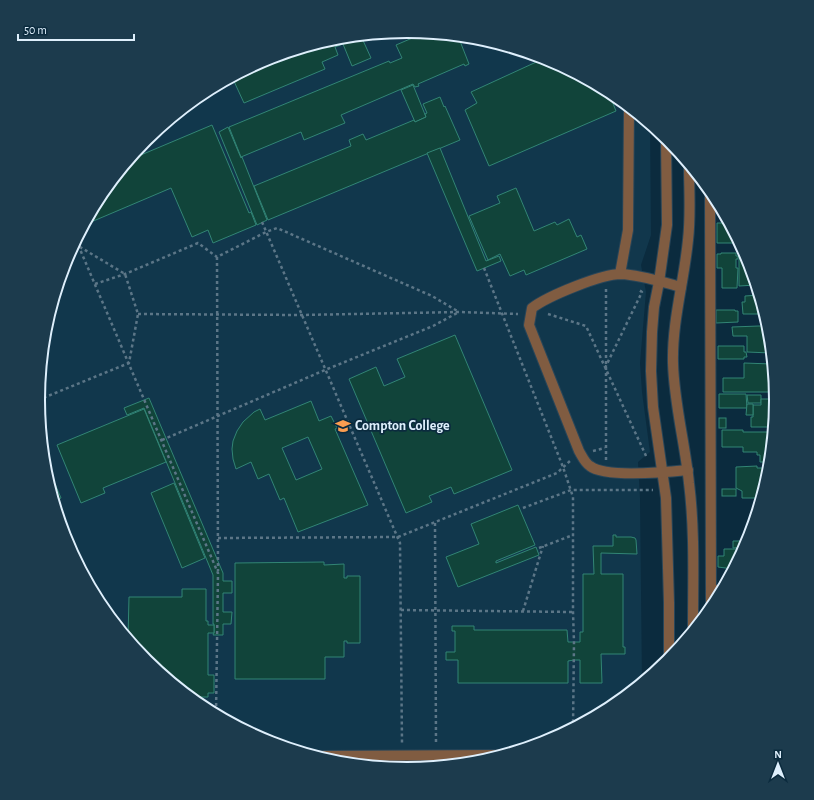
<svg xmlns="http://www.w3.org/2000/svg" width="814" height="800" font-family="'Alegreya Sans',sans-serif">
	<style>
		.built { fill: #11374c }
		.building { fill: #11443a; stroke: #328575; fill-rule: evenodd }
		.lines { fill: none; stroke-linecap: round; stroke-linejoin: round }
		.minor-casing { stroke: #294659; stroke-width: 12 }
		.path { stroke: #5c7687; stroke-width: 2.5; stroke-dasharray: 3 3; stroke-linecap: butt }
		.minor { stroke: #805c41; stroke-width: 10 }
		.labels { text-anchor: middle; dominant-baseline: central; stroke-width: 3.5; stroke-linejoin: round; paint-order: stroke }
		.poi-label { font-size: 14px; font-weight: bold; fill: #deeffc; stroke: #0b2b3e; text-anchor: start }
		.rim { fill: none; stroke: #deeffc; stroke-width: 2 }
	</style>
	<rect width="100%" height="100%" fill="#0b2b3e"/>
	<polygon class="built" points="407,31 479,38 548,59 612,93 650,124 651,235 641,265 646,292 640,363 642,392 650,452 638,462 640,498 642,682 612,707 548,741 479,762 407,769 335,762 266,741 202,707 146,661 100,605 66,541 45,472 38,400 45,328 66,259 100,195 146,139 202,93 266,59 335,38"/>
	<g class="building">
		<polygon points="424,33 458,36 469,64 465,66 464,64 418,84 419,86 415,87 413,84 341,115 345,123 304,140 301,132 241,157 229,127 389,61 390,63 402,58 396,45"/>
		<polygon points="361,36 371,58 352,66 343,44 335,47 338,55 322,62 325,69 244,103 232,77 266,59 335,38"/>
		<polygon points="545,58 608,91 616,111 489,166 465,110 477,103 471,92"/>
		<polygon points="413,85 426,117 415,122 401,90"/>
		<polygon points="440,97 444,107 445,106 460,140 268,220 254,186 351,146 349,140 363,134 366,140 414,120 415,122 426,117 425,114 427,113 423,104"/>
		<polygon points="212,125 249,213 251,212 256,225 213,243 208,230 192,237 171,188 84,225 100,195 129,160"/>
		<polygon points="228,127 241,158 242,157 267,220 257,225 219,132"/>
		<polygon points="440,148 486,261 499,256 501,261 477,271 427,153"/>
		<polygon points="516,188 534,231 555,222 557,225 569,219 577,237 581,235 587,249 526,275 524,270 510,276 500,254 488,260 469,216 500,203 497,196"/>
		<polygon points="727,222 728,222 739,243 717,243 717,223 727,223"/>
		<polygon points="721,253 736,253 736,256 738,256 738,259 736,259 736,268 738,268 737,288 722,288 722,268 717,268 717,254 721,254"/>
		<polygon points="739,255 746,255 756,285 739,286"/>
		<polygon points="759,295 766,318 762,318 760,314 743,314 742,302 745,302 745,296"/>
		<polygon points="716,310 735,310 735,311 738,311 738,322 716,323"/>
		<polygon points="759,326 768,326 771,353 747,352 747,336 733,336 732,327"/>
		<polygon points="455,335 512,470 454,494 451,487 429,496 432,502 406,513 349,379 376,367 384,386 405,377 397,359"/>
		<polygon points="718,346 744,346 744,352 746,352 747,357 744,357 744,359 718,359"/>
		<polygon points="744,363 772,364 775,392 723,392 723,378 744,378"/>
		<polygon points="40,381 43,389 39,391"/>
		<polygon points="719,394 746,394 747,408 719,408"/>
		<polygon points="747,395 761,395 761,403 748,403"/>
		<polygon points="149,398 223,573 223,581 232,581 232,593 223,593 223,612 232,612 231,624 223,624 223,635 213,635 214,633 214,624 213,624 213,575 144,408 127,415 124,408"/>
		<polygon points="761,399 776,399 773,427 751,427 751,417 753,417 753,405 761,405"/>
		<path d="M311,401l8,20 12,-5 6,12 -2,1 33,76 -70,27 -14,-34 -4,2 -11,-26 -11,5 -7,-17 -15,7 -3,-10 -1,-10 1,-8 4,-10 6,-9 11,-10 6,-3 5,11zM308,437l14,32 -26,11 -14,-32z"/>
		<polygon points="747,404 753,404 753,415 746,415"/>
		<polygon points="144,409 166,462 103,488 105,493 81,503 57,445"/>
		<rect x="719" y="418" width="7" height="10"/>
		<polygon points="722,430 743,430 743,432 773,432 770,462 760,462 760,455 757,455 757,452 743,452 743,447 722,447"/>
		<polygon points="47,465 61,498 54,501 45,472 44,466"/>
		<polygon points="757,466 757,468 769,468 761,498 742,498 742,491 736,488 736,467"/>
		<polygon points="174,483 205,558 182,568 151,493"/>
		<rect x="722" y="489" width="14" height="7"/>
		<polygon points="518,505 535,545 496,561 496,563 536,547 539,555 458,587 446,557 479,544 471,524"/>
		<polygon points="753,509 758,509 755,519 753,519"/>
		<polygon points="62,529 65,534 77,562 66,541"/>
		<polygon points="613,535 616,535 616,537 631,537 635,538 636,540 637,554 601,553 601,574 623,574 623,647 625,647 625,654 601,654 602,683 580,683 580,660 574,660 568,661 568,683 458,683 458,660 446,660 446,652 455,652 455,631 452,631 452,626 474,626 474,630 567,630 568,642 580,642 580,632 583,632 583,574 594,574 593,546 613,546"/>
		<polygon points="733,541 746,541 746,545 745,547 733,548"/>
		<polygon points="724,549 744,549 733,569 718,567 718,556 724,556"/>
		<polygon points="324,562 324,565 344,564 344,578 347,578 347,576 360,576 360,643 347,643 347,641 344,641 344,657 325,657 325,679 235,679 235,563"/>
		<polygon points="182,589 206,589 206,621 208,621 208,625 214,625 214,633 208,633 208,675 214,675 214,693 208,693 208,697 190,697 146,661 128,639 129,597 182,597"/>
	</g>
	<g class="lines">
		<g class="minor-casing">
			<g id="minor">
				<polyline points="666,138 667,225 659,282 654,307 652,332 651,371 653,407 666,498 669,603 669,660"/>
				<path d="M689,165c0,25 2,50 -1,75 -4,42 -16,81 -15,123 1,40 12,80 16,120 6,48 4,98 4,147"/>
				<polyline points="710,190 711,609"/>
				<polyline points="620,274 628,230 629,107"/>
				<path d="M681,287c-19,-5 -40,-12 -60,-13 -20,0 -73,22 -89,34l-3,17 50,126c3,5 6,12 11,15 15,12 78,6 98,4"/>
				<polyline points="711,590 722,590"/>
				<polyline points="315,756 503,755"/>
			</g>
		</g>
		<g class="path">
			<polyline points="262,222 400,543 402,743"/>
			<polyline points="76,240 218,573 216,714"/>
			<polyline points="217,257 218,571"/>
			<polyline points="484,268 563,467 573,497 573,612 574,642 573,728"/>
			<polyline points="95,284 125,274 198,243 217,257 266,232 277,228 432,296 459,312"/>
			<polyline points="138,314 301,315 459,312 518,314"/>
			<polyline points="548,314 586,326 647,458"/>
			<polyline points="605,368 642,292 639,290"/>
			<polyline points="38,400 129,363 138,314 125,274 80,247 70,251"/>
			<polyline points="162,440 325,370 433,326 457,313"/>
			<polyline points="593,451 605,448"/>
			<polyline points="606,460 606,289"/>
			<polyline points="523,508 571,490 653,490"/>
			<polyline points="435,523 436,744"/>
			<polyline points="218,538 398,537 557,473 571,460"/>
			<polyline points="539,548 573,535"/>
			<polyline points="401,610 573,612"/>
			<polyline points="523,611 543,546"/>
		</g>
		<use href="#minor" class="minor"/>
	</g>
	<defs>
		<g id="university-bare" transform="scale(1.2)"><path d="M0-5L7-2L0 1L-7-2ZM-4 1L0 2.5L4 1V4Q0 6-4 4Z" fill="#fb9e51" stroke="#0b2b3e" stroke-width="2.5" paint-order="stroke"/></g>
	</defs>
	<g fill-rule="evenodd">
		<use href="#university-bare" x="343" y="426"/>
	</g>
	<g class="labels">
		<g class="poi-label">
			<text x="355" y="426">Compton College</text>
		</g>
	</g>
	<path d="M0 0H814V800H0ZM45 400a362 362 0 1 1 724 0a362 362 0 1 1-724 0Z" fill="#1c3b4d" fill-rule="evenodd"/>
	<path class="rim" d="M45 400a362 362 0 1 1 724 0a362 362 0 1 1-724 0Z"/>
	<g transform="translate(778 764)" stroke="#0b2b3e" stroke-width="3" paint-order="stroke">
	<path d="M0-3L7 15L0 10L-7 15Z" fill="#deeffc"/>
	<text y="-6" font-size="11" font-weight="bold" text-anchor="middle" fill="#deeffc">N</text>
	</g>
	<path d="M18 34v6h116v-6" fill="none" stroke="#deeffc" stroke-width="2"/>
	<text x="24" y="34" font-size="12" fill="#deeffc" stroke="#0b2b3e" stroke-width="3" paint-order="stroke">50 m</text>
</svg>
